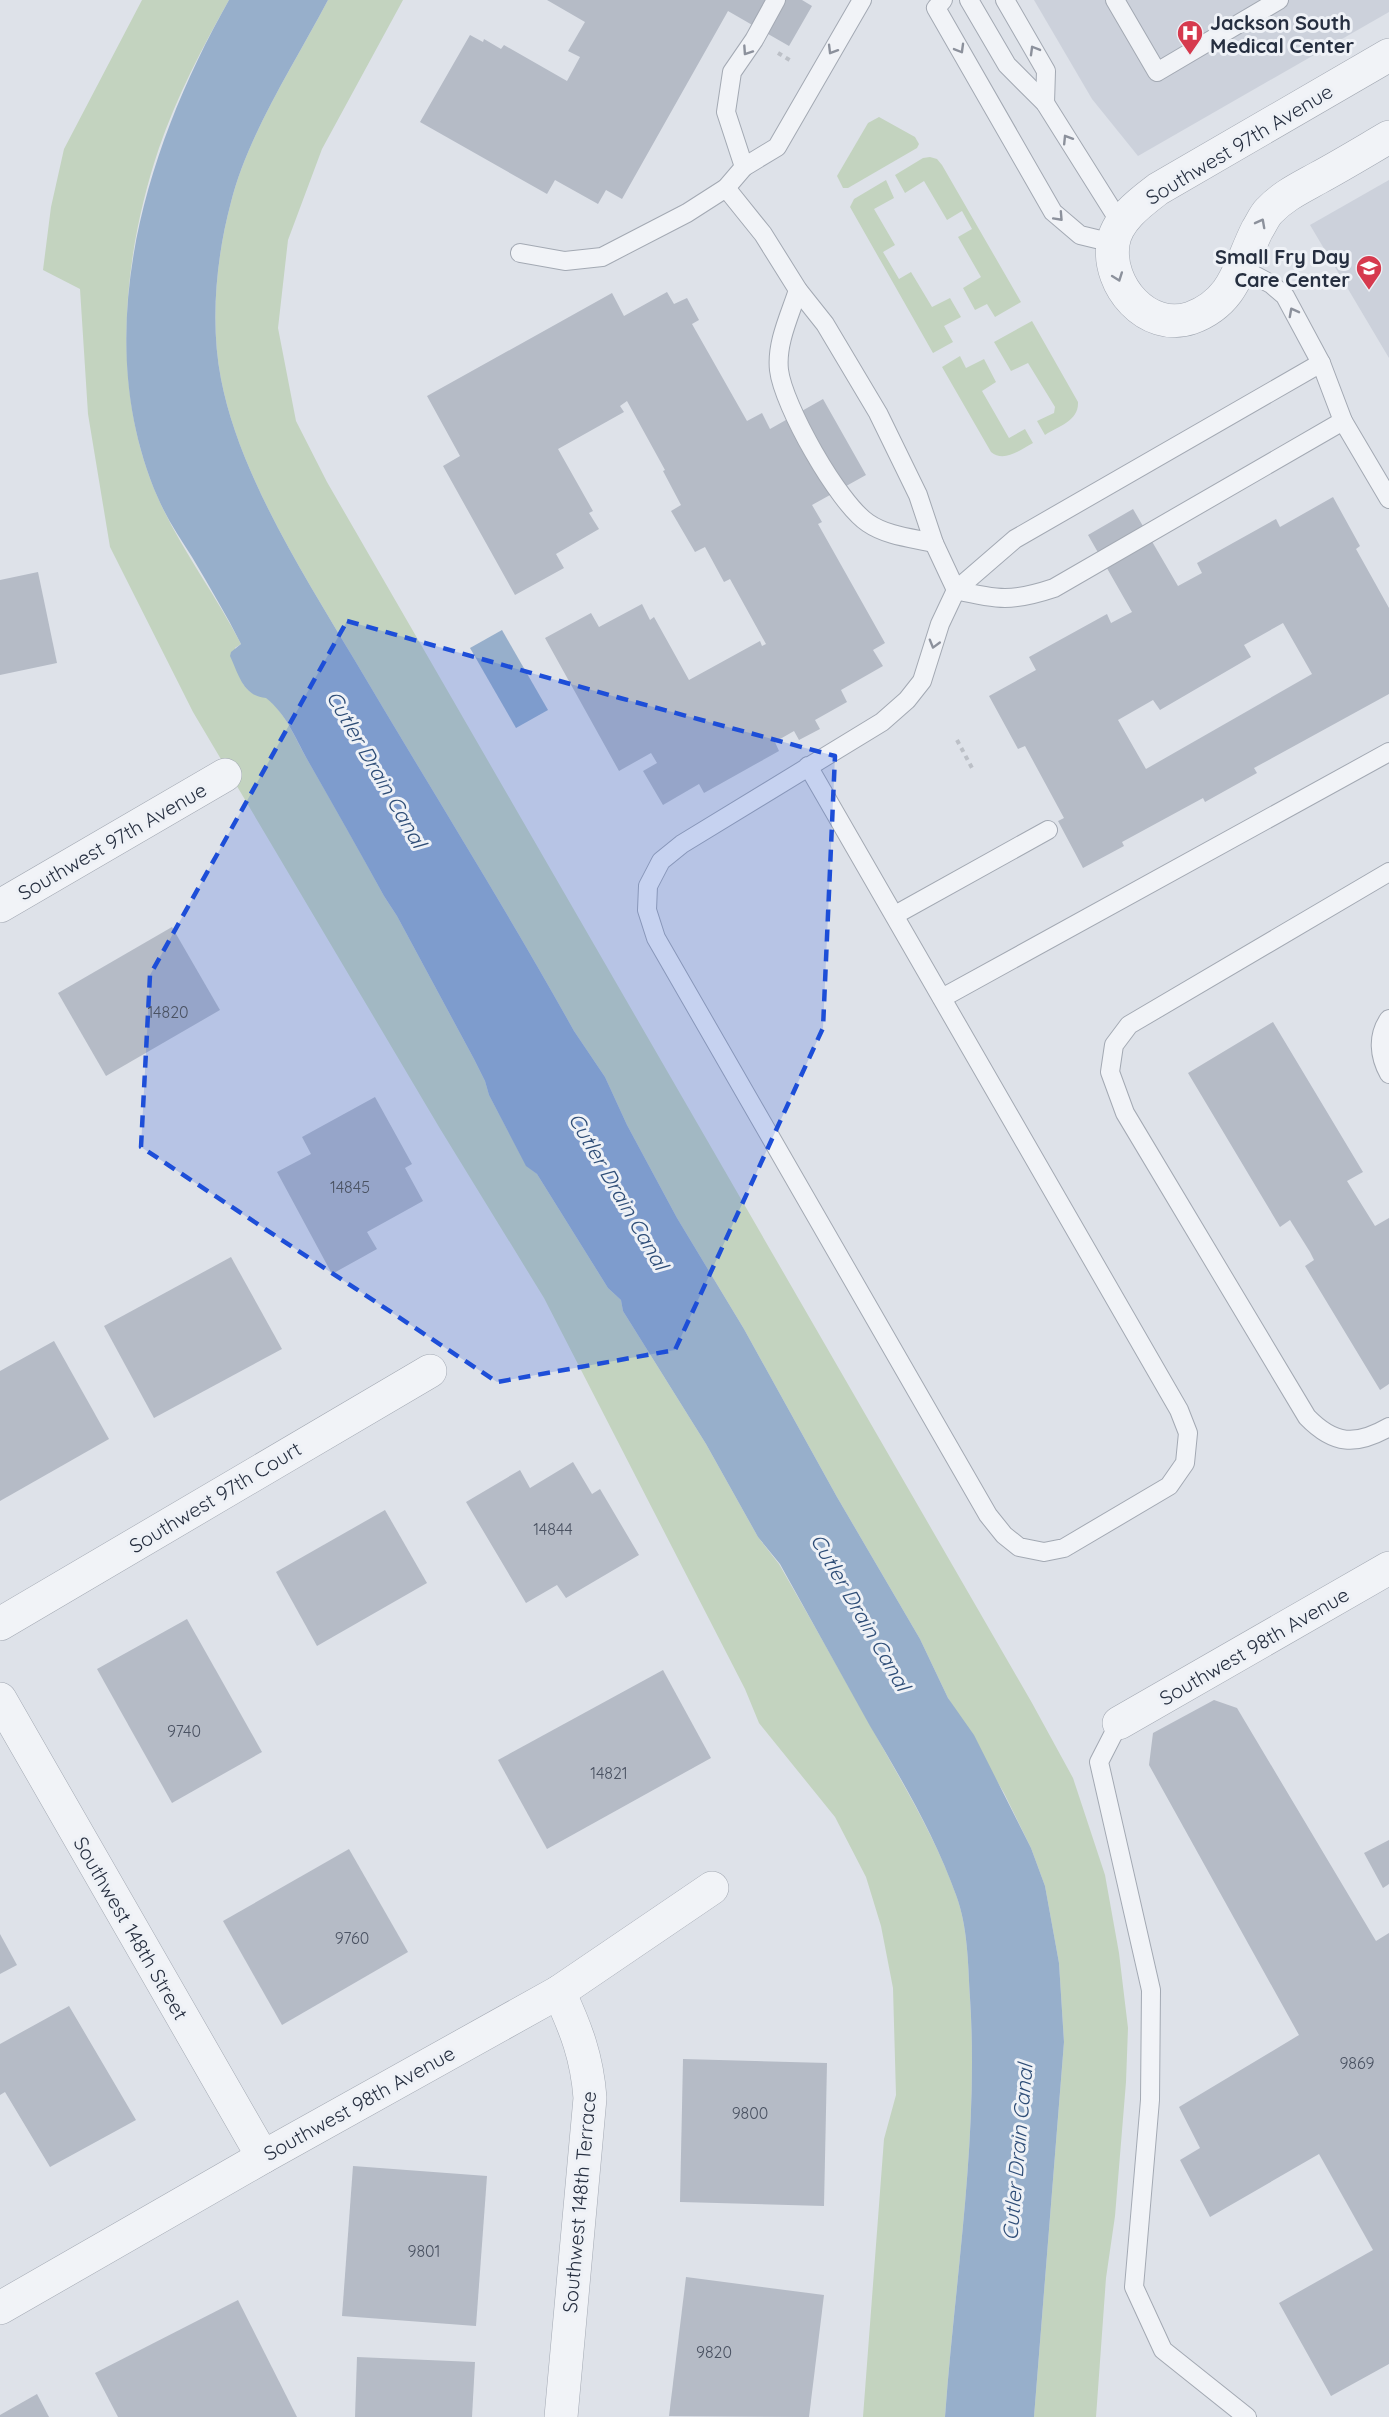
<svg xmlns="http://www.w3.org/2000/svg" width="1389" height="2417" font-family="Quicksand,sans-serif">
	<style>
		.built { fill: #ccd1db }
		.green { fill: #c3d3bf }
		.water { fill: #97afcb }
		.building { fill: #b5bbc6; fill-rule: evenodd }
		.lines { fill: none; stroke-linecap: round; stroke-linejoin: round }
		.service-casing { stroke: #a3a9b3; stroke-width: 20 }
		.minor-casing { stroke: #a3a9b3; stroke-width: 34 }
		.path { stroke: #bcc0c7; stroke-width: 4; stroke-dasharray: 4.5 4.5; stroke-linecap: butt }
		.service { stroke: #f1f3f7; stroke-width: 18 }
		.minor { stroke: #f1f3f7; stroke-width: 33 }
		.oneway { stroke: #8c919c }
		.marked { fill: #1d4ed8; fill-opacity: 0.2; stroke: #1d4ed8; stroke-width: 4.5; stroke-dasharray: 12 8; stroke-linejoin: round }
		.labels { text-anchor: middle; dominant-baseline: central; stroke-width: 6; stroke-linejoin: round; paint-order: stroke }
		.number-label { font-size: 16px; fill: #4a5262 }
		.poi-label { font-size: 20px; font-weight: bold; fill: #262f40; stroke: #eef1f6; text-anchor: start }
		.street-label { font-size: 20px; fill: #262f40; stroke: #eef1f6 }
		.water-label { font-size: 21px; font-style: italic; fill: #2e4d77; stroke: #eef1f6 }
	</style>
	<rect width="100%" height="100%" fill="#dee2e9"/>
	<g class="built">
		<polygon points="1034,0 1389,0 1389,12 1138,156 1092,99"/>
		<polygon points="1389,180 1389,358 1310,225"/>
	</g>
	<g class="green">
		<path d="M142,0h87c-27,48 -52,96 -70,148 -37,110 -49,242 -1,350 22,50 58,97 83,146l-6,4c0,21 6,48 31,49 20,17 28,39 41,62 26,45 52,91 77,137l13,20 77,143 11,22 4,14 37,70 11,9 71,114 13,12 2,11 83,133 52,93 21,27c34,59 67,118 100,177 28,50 58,100 77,154 12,32 12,69 14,103 9,140 -15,280 -25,419h-82l21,-278 12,-44 -3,-107 -12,-62 -15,-49 -31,-60 -76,-94 -14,-34 -201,-391 -105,-171 -246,-415 -83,-165 -22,-133 -8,-125 -37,-19 8,-63 13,-58z"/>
		<path d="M328,0h75l-81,149 -34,91 -10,88 18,93 31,61 705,1221 41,75 32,97 14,78 9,75 -2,54 -11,134 -9,62 -10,139h-62l30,-375 -5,-79 -14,-77 -14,-38 -27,-55 -56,-95 -28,-59 -83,-142 -93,-168 -67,-111 -50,-93 -22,-48 -31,-46c-70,-126 -147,-248 -220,-372 -49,-82 -115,-185 -133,-280 -11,-56 -5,-121 10,-177 17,-68 64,-139 97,-202z"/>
		<polygon points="879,117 915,137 919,144 917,148 848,188 843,188 837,176 868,123"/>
		<polygon points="930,157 937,159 942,165 1021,302 995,317 987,304 975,310 963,288 981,277 958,237 972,229 962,211 947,220 924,181 905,193 895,175 923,158"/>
		<polygon points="886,180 894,198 874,209 895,245 883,252 899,279 911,272 932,307 950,298 961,317 944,326 953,342 933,353 850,207 854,199"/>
		<path d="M1032,321l46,81c1,19 -19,24 -33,33l-8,-14 17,-8 1,-6 -27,-44 -17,8 -17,-29z"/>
		<path d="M960,356l6,12 18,-9 12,23 -14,9 27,47 16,-9 8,14c-13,7 -29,20 -42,9l-49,-85z"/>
	</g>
	<g class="water">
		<path d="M229,0h99c-33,63 -80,134 -97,202 -15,56 -21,121 -10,177 18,95 84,198 133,280 73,124 150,246 220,372l31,46 22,48 50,93 67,111 93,168 83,142 28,59 26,37 57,113 14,38 14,77 5,79 -30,375h-89c10,-139 34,-279 25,-419 -2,-34 -2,-71 -14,-103 -21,-59 -54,-115 -86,-169 -30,-54 -60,-108 -90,-162l-22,-27 -52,-93 -83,-133 -2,-11 -13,-12 -71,-114 -11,-8 -37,-71 -4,-14 -11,-22 -77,-143 -13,-20c-25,-46 -51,-91 -77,-137 -12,-22 -21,-45 -41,-61 -23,-2 -27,-23 -36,-42l1,-4 10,-8c-15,-30 -32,-58 -49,-87 -12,-19 -25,-38 -34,-59 -71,-164 -12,-351 71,-498z"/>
		<polygon points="502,630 548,710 516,728 470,648"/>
	</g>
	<g class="building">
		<polygon points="547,0 802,0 812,6 789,46 728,11 622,199 606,190 598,204 555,180 547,194 420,122 470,35 483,42 484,39 501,49 504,45 567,81 580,57 568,51 585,22"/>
		<polygon points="667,292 674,304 687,298 699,320 692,324 747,421 762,413 770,429 823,399 866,475 812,505 822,522 818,524 885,643 873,650 883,666 841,690 847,702 815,720 820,729 799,740 794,731 775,742 779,751 704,793 699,784 663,805 643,771 657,763 651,753 619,771 545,638 591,613 599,627 642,604 650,620 654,617 689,680 760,641 762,646 766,644 730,579 724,582 705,547 695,552 671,511 681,505 663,471 665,470 627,401 620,406 624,412 558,449 593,511 589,513 599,529 556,554 564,568 515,595 443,466 460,456 427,396 612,293 624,316"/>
		<path d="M1333,497l27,49 -4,3 33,59v86l-135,74 3,5 -52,29 -2,-4 -81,44 2,4 -41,22 -25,-47 6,-3 -39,-72 -7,3 -29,-53 47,-26 -7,-13 78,-43 4,9 21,-11 -44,-77 45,-26 45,77 24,-13 -5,-10 79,-44 4,8zM1283,623l29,51 -166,95 -28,-49 35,-20 7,10 91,-53 -7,-12z"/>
		<polygon points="38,572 57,663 0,675 0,580"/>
		<polygon points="172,927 220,1010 106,1076 58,993"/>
		<polygon points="1273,1022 1363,1172 1347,1181 1375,1226 1389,1218 1389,1384 1380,1390 1305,1266 1314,1260 1310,1252 1290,1220 1280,1227 1188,1073"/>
		<polygon points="375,1097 412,1164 405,1168 423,1201 367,1232 377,1249 332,1274 277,1172 311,1154 302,1137"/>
		<polygon points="231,1257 282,1349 154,1418 104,1326"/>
		<polygon points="54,1341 109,1439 0,1501 0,1371"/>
		<polygon points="573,1462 592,1494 600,1489 639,1555 566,1598 557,1585 526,1603 466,1502 520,1470 530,1488"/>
		<polygon points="385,1510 427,1583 317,1646 276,1572"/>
		<polygon points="187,1619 262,1752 172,1803 97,1669"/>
		<polygon points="663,1670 711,1758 547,1849 498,1760"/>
		<polygon points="1214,1700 1237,1708 1376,1941 1389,1933 1389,2364 1331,2396 1279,2303 1373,2250 1319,2154 1210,2217 1180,2160 1200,2148 1179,2107 1299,2035 1149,1765 1153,1733"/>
		<polygon points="1389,1840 1389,1884 1383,1888 1364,1853"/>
		<polygon points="349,1849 408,1952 282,2025 223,1921"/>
		<polygon points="0,1934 17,1965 0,1974"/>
		<polygon points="69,2006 136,2120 50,2167 5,2092 0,2095 0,2044"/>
		<polygon points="683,2059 827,2063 824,2206 680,2202"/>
		<polygon points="353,2166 487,2176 476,2326 342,2316"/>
		<polygon points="686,2277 824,2295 809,2417 669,2416"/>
		<polygon points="238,2300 297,2417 118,2417 95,2373"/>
		<polygon points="357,2357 475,2362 472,2417 355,2417"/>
		<polygon points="37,2394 49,2417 0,2417 0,2415"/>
	</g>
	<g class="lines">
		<g class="service-casing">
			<g id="service">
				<polyline points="943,0 936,8 1053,212 1080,235 1113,243"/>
				<polyline points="969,0 1007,65 1045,103 1121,224"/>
				<polyline points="1005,0 1046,71 1045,103"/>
				<polyline points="1115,0 1157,72 1279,0"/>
				<polyline points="744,167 726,112 732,72 754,40 776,0"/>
				<polyline points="726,188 763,234 798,290 825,324 878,413 918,495 934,543 956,590"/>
				<polyline points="520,253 565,261 602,257 687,213 726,188 744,167 777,147 862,0"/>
				<polyline points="1241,268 1271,284 1285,296 1321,363 1343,421 1389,499"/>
				<path d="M798,290c-8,25 -22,53 -19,80 4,35 59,133 89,153 19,13 44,15 66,20"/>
				<path d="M956,590c42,10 56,12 98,-2l289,-167"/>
				<polyline points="808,766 1179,1410 1188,1433 1185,1463 1169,1486 1064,1548 1044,1552 1019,1547 1004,1535 988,1515 656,938 647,910 648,886 661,861 682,844 882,722 907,700 922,681 940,624 956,590 1015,539 1321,363"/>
				<path d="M1389,872l-260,153 -15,20 -4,27 15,41 182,304c27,28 49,29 82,10"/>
				<polyline points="895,915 1048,830"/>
				<polyline points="942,998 1389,752"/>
				<path d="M1389,1019c-12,17 -10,37 0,55"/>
				<polyline points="1119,1723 1099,1762 1151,1990 1150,2100 1134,2287 1163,2350 1247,2417"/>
			</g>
		</g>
		<g class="minor-casing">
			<g id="minor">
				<path d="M1389,55l-231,134c-17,13 -42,31 -45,55 -6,41 34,89 78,74 44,-16 48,-52 66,-88 4,-6 7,-14 12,-19 14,-15 31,-23 49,-33 24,-13 47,-27 71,-41"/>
				<polyline points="0,906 225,775"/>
				<polyline points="0,1624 430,1371"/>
				<polyline points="0,1699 263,2157"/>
				<polyline points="1119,1723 1389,1568"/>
				<path d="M559,1992c17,37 28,65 31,106l-29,319"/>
				<polyline points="0,2308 263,2157 559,1992 712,1888"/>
			</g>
		</g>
		<g class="path">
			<polyline points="778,53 793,62"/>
			<polyline points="957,740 972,768"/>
		</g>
		<use href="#service" class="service"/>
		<use href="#minor" class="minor"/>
	</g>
	<defs><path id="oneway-chevron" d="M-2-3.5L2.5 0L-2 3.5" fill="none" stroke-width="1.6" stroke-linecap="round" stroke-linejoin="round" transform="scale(1.5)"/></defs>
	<g class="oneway">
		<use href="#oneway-chevron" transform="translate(960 49) rotate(60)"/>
		<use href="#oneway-chevron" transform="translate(832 50) rotate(121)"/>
		<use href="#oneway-chevron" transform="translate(1034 50) rotate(-120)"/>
		<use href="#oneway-chevron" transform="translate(747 51) rotate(124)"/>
		<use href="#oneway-chevron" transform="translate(1067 139) rotate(-122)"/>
		<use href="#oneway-chevron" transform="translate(1059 217) rotate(47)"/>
		<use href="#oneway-chevron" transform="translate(1261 223) rotate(-62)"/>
		<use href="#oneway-chevron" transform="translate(1118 277) rotate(70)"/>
		<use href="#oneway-chevron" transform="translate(1293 312) rotate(-118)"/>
		<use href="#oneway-chevron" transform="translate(934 644) rotate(106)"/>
	</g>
	<path class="marked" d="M347,621l273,77 215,58 -12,272 -148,322 -178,32 -356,-235 9,-172z"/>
	<defs>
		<g id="hospital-pin" transform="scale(1.35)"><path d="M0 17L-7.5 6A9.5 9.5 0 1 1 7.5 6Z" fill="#d63a4e" stroke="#eef1f6"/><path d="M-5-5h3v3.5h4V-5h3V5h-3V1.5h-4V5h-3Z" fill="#fff"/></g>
		<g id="school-pin" transform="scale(1.35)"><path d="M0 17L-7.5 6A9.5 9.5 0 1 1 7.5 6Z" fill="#d63a4e" stroke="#eef1f6"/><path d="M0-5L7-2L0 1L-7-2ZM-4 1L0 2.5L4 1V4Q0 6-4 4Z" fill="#fff"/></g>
	</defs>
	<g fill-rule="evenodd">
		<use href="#hospital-pin" x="1190" y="33"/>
		<use href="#school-pin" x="1369" y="268"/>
	</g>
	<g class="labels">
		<g class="number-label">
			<text x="168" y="1012">14820</text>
			<text x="350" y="1187">14845</text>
			<text x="553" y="1529">14844</text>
			<text x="184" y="1731">9740</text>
			<text x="609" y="1773">14821</text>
			<text x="352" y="1938">9760</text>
			<text x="1357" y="2063">9869</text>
			<text x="750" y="2113">9800</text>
			<text x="424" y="2251">9801</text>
			<text x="714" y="2352">9820</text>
		</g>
		<g class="poi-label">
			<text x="1210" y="22">Jackson South<tspan x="1210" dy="23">Medical Center</tspan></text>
			<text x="1350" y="256" text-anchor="end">Small Fry Day<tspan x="1350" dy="23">Care Center</tspan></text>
		</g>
		<g class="street-label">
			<text transform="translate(1239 144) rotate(-31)">Southwest 97th Avenue</text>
			<text transform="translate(112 841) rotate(-30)">Southwest 97th Avenue</text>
			<text transform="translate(215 1497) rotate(-31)">Southwest 97th Court</text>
			<text transform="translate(1254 1646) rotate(-30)">Southwest 98th Avenue</text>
			<text transform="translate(131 1928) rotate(60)">Southwest 148th Street</text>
			<text transform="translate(359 2103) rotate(-29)">Southwest 98th Avenue</text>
			<text transform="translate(579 2202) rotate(-85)">Southwest 148th Terrace</text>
		</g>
		<g class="water-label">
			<text transform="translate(377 769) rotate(60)">Cutler Drain Canal</text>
			<text transform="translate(619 1191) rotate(60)">Cutler Drain Canal</text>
			<text transform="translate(861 1612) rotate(60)">Cutler Drain Canal</text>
			<text transform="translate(1017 2152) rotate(-85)">Cutler Drain Canal</text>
		</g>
	</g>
</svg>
